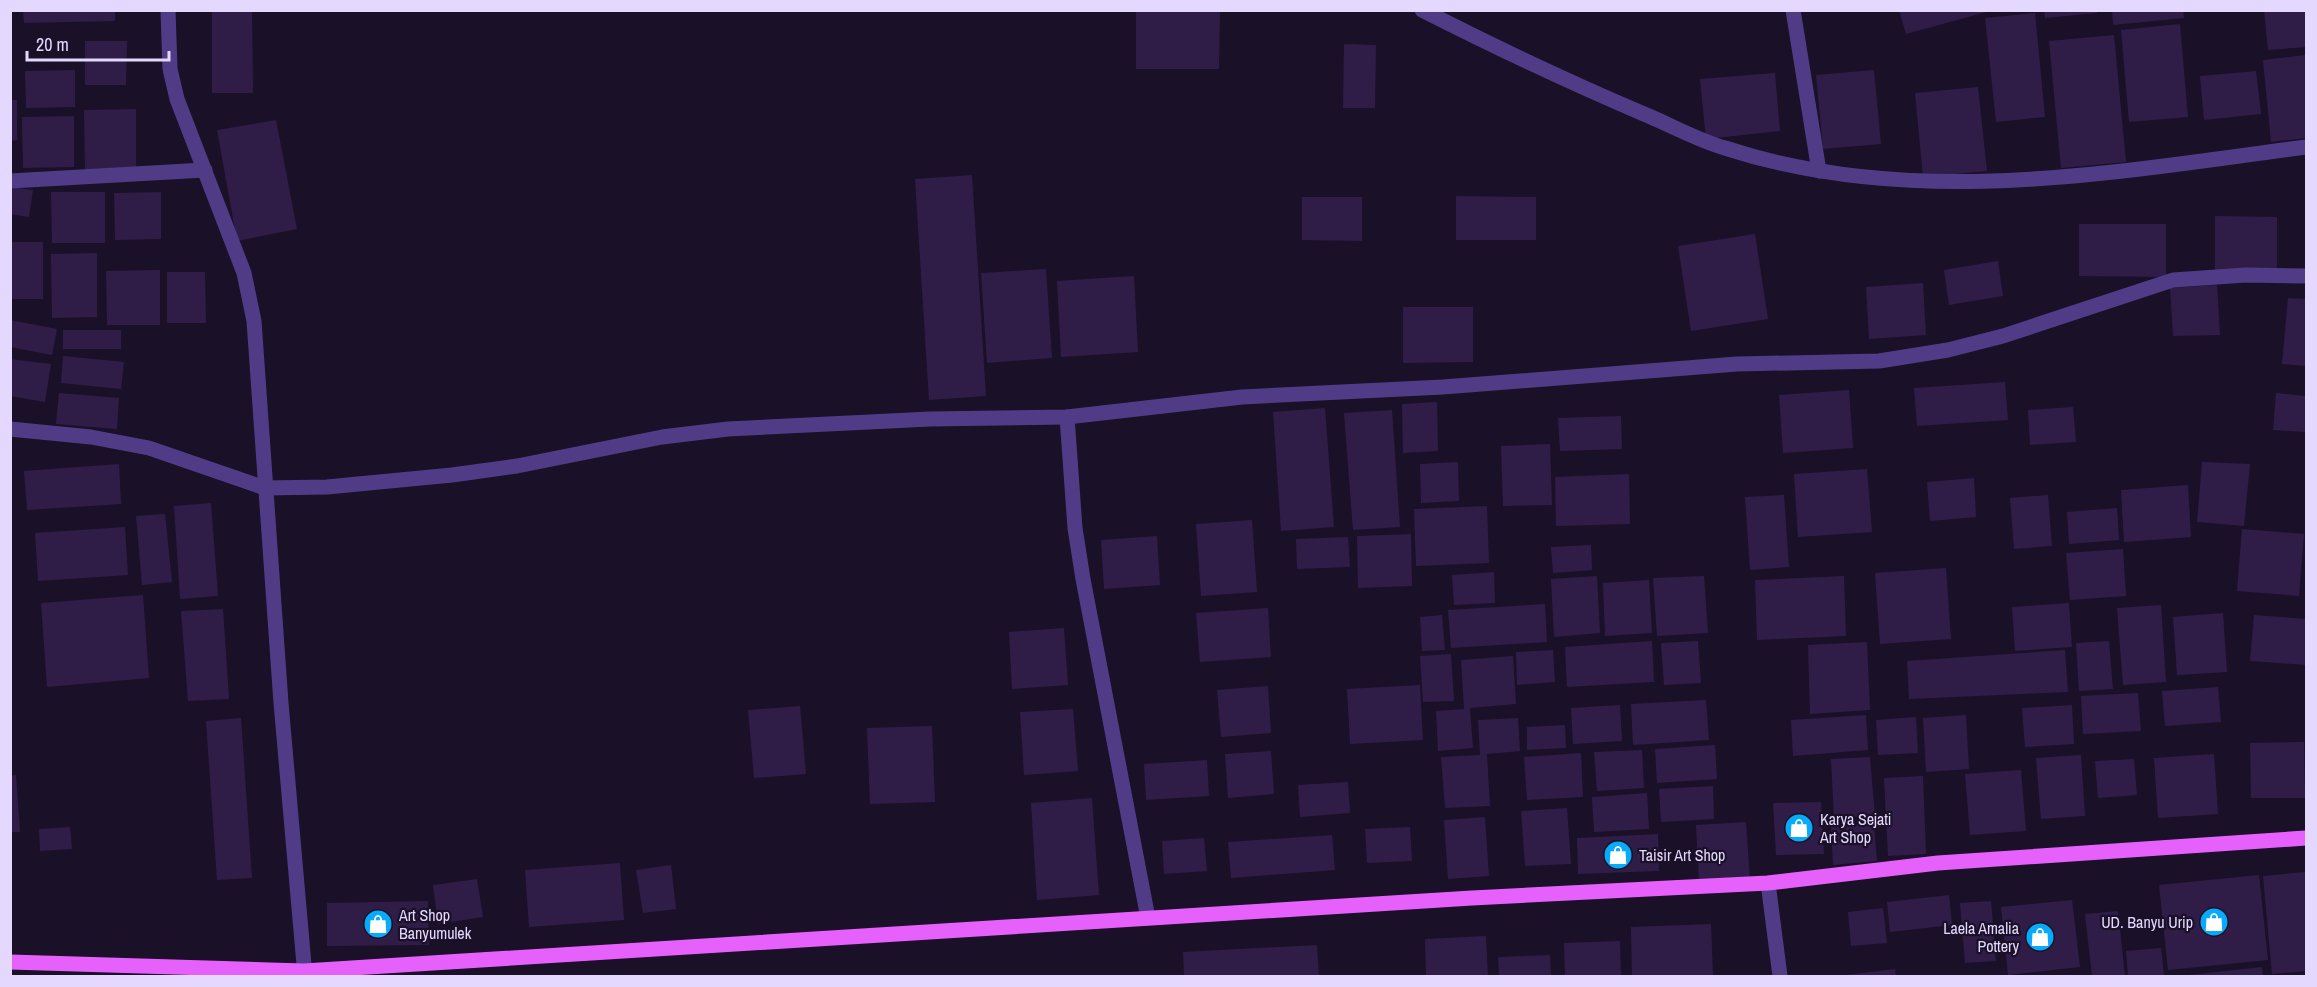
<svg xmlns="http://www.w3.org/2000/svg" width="2317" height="987" font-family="'Archivo Narrow',sans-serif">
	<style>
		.building { fill: #2f1d48 }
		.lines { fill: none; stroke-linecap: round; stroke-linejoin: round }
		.minor { stroke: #503c86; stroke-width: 15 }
		.major { stroke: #e661fc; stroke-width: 15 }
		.labels { text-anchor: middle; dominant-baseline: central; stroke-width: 4.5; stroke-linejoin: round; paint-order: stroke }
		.poi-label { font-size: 16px; fill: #e5d8fe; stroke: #1a1028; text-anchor: start }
	</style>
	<rect width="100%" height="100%" fill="#1a1028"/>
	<g class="building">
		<polygon points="23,10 115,10 115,21 24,23"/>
		<polygon points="212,10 252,10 253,93 212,93"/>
		<polygon points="1136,10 1220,10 1219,69 1136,69"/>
		<polygon points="1899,10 1990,10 1990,11 1906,34"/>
		<polygon points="2044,10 2097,10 2097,13 2045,18"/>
		<polygon points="2112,10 2183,10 2184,18 2113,25"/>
		<polygon points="2264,10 2306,10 2306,47 2268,50"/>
		<polygon points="2035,13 2045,117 1996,122 1985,18"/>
		<polygon points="2180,24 2188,117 2129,122 2121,30"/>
		<polygon points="2114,35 2126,162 2061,168 2049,41"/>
		<polygon points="85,41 127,41 126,85 85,85"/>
		<polygon points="1344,44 1376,45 1375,108 1343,108"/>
		<polygon points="2306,55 2306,138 2271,142 2263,60"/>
		<polygon points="75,70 75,107 26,108 25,71"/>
		<polygon points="1874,70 1881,144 1823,149 1816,75"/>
		<polygon points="2256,71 2261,114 2204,120 2200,76"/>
		<polygon points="1775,73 1780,131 1706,139 1700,79"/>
		<polygon points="1978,87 1987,171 1923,177 1915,93"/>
		<polygon points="10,100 17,100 17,140 10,141"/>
		<polygon points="136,109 136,171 85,171 84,110"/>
		<polygon points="74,116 74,167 23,168 22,117"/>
		<polygon points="276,120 297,229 237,241 217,130"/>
		<polygon points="972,175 986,396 929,400 915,179"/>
		<polygon points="10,187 33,190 29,217 10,214"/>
		<polygon points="51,192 105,192 105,243 52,243"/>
		<polygon points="161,192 161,239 115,240 114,193"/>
		<polygon points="1456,196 1536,197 1536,240 1456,240"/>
		<polygon points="1302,197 1362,197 1362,241 1302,240"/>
		<polygon points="2215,216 2277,217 2277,270 2215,270"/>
		<polygon points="2079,224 2166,224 2166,277 2079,276"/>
		<polygon points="1755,234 1768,319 1691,331 1678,246"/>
		<rect x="10" y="242" width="33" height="57"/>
		<polygon points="97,253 97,317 52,318 51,254"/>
		<polygon points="1998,261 2003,296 1949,305 1944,270"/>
		<polygon points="1046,269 1052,358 987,363 981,273"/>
		<polygon points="160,270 160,325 107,325 106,271"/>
		<polygon points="167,272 205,272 206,323 167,323"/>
		<polygon points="1134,276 1138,352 1061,357 1057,281"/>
		<polygon points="1923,283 1926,335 1869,339 1866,287"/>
		<polygon points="2217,285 2220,335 2173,336 2170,288"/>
		<polygon points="2288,298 2306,299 2306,366 2282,364"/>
		<polygon points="1403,307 1473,307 1473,362 1403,363"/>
		<polygon points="10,320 57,329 52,355 10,347"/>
		<rect x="63" y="330" width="58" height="19"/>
		<polygon points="63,356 124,362 121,389 61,383"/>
		<polygon points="10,359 51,364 45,402 10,396"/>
		<polygon points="2005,382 2008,420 1917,426 1914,388"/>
		<polygon points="1849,390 1853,448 1783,453 1779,395"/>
		<polygon points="59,393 119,398 117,429 56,424"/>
		<polygon points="2276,393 2306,396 2306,432 2273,430"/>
		<polygon points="1437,402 1438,451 1403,453 1402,404"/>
		<polygon points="2073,407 2076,442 2030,445 2028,410"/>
		<polygon points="1325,408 1334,527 1281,531 1273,412"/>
		<polygon points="1392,410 1400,527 1353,530 1344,413"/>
		<polygon points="1621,416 1622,449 1560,451 1558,418"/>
		<polygon points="1550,444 1552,505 1503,506 1501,446"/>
		<polygon points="1458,462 1459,501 1421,503 1420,464"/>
		<polygon points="2202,462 2250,464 2244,526 2197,522"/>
		<polygon points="119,464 121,504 27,510 24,471"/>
		<polygon points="1867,469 1872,532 1798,537 1794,474"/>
		<polygon points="1629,474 1630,524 1556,526 1555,477"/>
		<polygon points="1974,478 1976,517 1930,521 1927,482"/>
		<polygon points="2188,485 2191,537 2124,542 2121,490"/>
		<polygon points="1784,495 1789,567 1750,570 1745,497"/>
		<polygon points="2048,495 2052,546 2014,549 2010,498"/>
		<polygon points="211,503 218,596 180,599 174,506"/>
		<polygon points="1487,506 1489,563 1416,566 1414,509"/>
		<polygon points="2117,508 2119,540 2069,544 2067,512"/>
		<polygon points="165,514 172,582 142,585 136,516"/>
		<polygon points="1252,520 1257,592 1201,596 1196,524"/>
		<polygon points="125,527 128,575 38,581 35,533"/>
		<polygon points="2242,529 2304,534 2299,596 2237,591"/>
		<polygon points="1411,534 1412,586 1358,588 1357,536"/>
		<polygon points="1157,536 1160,585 1104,589 1101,540"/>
		<polygon points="1348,537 1350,567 1297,569 1296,539"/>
		<polygon points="1591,545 1592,570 1553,573 1551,547"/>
		<polygon points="2123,549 2126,596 2070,600 2066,553"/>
		<polygon points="1946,568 1951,639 1880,644 1875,573"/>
		<polygon points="1494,572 1495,603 1454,605 1452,575"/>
		<polygon points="1597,576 1600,633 1554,637 1551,579"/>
		<polygon points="1704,576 1708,633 1657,636 1653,578"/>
		<polygon points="1844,576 1846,636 1757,640 1755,580"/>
		<polygon points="1649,580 1652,633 1605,636 1603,583"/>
		<polygon points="143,595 149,678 47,687 41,603"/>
		<polygon points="2069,603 2072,647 2015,651 2012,607"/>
		<polygon points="1545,604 1547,642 1451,648 1448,610"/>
		<polygon points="2161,605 2166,682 2123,685 2117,608"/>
		<polygon points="1268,608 1271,657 1200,662 1196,613"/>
		<polygon points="223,609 229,699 188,701 181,611"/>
		<polygon points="2223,613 2227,672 2177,675 2173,617"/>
		<polygon points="1442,615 1445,650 1422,651 1420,617"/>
		<polygon points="2254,615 2306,619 2306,665 2250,661"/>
		<polygon points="1064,628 1068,685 1012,689 1009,632"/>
		<polygon points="1652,641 1654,682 1567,687 1565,647"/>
		<polygon points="1698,641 1701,683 1664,685 1661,643"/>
		<polygon points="2109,641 2113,689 2079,691 2076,643"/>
		<polygon points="1867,642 1870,710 1810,714 1808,645"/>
		<polygon points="1553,650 1555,682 1517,685 1516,652"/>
		<polygon points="2065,650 2068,692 1909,699 1907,661"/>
		<polygon points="1451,654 1454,701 1423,702 1420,656"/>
		<polygon points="1513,656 1516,704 1470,708 1473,748 1438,751 1436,711 1464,709 1461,660"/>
		<polygon points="1420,685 1423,740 1350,744 1347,689"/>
		<polygon points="1268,686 1271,733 1221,737 1217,690"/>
		<polygon points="2218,687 2221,722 2165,726 2162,691"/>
		<polygon points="2138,693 2141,731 2083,734 2081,696"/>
		<polygon points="1706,700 1709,740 1633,745 1631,704"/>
		<polygon points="1620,705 1622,741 1573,744 1571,708"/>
		<polygon points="2072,705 2074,744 2025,747 2022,708"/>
		<polygon points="800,706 806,774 754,778 748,710"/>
		<polygon points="1073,709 1078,771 1024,775 1020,712"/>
		<polygon points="1866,715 1868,750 1793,756 1791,720"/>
		<polygon points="1966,715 1969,769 1926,772 1923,718"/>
		<polygon points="1916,717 1918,753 1878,755 1876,720"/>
		<polygon points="241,718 252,878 217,880 206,721"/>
		<polygon points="1518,718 1520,751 1487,754 1490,806 1445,808 1441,757 1480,755 1478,720"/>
		<polygon points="1565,725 1566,748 1527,750 1527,727"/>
		<polygon points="932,726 935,802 870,804 867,728"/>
		<polygon points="2304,742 2305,798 2251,798 2250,743"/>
		<polygon points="1715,745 1717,779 1657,783 1655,749"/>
		<polygon points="1642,750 1644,788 1597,791 1594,752"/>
		<polygon points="1271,751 1274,794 1228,798 1225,754"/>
		<polygon points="1581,753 1583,797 1527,800 1524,757"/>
		<polygon points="2214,754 2218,814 2158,818 2154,758"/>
		<polygon points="2081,755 2085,816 2041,819 2036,758"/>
		<polygon points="1870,757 1875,816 1834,818 1831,759"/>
		<polygon points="2134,759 2137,795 2098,798 2095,761"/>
		<polygon points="1207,760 1209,796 1146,800 1144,764"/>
		<polygon points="2021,770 2026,831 1970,835 1965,774"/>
		<polygon points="16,775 20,832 10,832 10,776"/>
		<polygon points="1923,776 1926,854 1888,856 1884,778"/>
		<polygon points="1348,782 1350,813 1300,817 1298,785"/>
		<polygon points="1713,786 1714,819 1661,822 1659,789"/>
		<polygon points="1647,793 1649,829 1594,832 1592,797"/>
		<polygon points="1092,798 1099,895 1037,900 1031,803"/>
		<polygon points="1821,802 1824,854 1776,855 1773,803"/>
		<polygon points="1567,808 1571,864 1525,866 1521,811"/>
		<polygon points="1485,817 1489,876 1448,879 1444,820"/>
		<polygon points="1746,822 1750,880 1699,883 1696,825"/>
		<polygon points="1874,824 1877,861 1833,865 1831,827"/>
		<polygon points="70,827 72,849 40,851 39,829"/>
		<polygon points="1410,827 1412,861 1367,863 1365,829"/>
		<polygon points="1658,834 1659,871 1578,874 1577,838"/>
		<polygon points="1332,835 1335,870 1231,878 1228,842"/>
		<polygon points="1204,838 1207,871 1164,874 1162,841"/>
		<polygon points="620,863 624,920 529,927 525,870"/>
		<polygon points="671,865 676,909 643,913 636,870"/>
		<polygon points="2306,872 2306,971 2272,974 2263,876"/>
		<polygon points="2259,875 2268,960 2168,970 2159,885"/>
		<polygon points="477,879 483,917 438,924 433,885"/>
		<polygon points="1949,895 1952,925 1890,932 1887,902"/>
		<polygon points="2072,900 2080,967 2008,975 2001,907"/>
		<polygon points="428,901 429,945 327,946 327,903"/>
		<polygon points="1991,901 1996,961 1965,963 1960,903"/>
		<polygon points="1883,908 1887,943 1851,946 1848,912"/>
		<polygon points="2118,911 2125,976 2092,976 2085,914"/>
		<polygon points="1711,924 1713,976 1632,976 1631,927"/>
		<polygon points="1486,936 1488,976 1426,976 1425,939"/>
		<polygon points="1620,941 1621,976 1565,976 1564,943"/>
		<polygon points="1317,945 1319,976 1184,976 1183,952"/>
		<polygon points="2161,948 2164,976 2128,976 2126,951"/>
		<polygon points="1550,955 1551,976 1499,976 1498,957"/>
		<polygon points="2262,967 2263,976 2189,976 2189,975"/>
		<polygon points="1895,969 1896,976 1845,976 1845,975"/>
	</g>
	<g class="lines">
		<g class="minor">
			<polyline points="168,10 170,69 177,99 244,273 254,321 281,703 305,976"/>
			<path d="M1422,10c73,37 147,72 222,104 27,11 53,26 81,34 190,62 389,24 581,-1"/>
			<polyline points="1793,10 1819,171"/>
			<polyline points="10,181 205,170"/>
			<polyline points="1067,417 1075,528 1083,579 1148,918"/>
			<polyline points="10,429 91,437 149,448 265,488 327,487 452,475 517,466 662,437 728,429 930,419 1067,417 1242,397 1443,387 1737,364 1879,361 1948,350 2003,336 2173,280 2246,275 2306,276"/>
			<polyline points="1768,883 1780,976"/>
		</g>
		<polyline class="major" points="10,962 304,971 1472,898 1768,883 1938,863 2306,838"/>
	</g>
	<defs>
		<g id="shop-disc" transform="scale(1.5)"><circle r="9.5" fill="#08aafa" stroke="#1a1028"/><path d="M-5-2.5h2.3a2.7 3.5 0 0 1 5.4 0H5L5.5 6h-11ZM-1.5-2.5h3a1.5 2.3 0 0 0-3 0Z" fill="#fff"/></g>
	</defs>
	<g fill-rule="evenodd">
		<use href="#shop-disc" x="1799" y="828"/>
		<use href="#shop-disc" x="1618" y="855"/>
		<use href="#shop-disc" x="2214" y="922"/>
		<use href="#shop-disc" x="378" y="924"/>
		<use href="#shop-disc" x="2040" y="937"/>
	</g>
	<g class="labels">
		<g class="poi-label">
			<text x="1820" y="819">Karya Sejati<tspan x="1820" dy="18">Art Shop</tspan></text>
			<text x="1639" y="855">Taisir Art Shop</text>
			<text x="399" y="915">Art Shop<tspan x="399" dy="18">Banyumulek</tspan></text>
			<text x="2193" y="922" text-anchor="end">UD. Banyu Urip</text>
			<text x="2019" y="928" text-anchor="end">Laela Amalia<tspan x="2019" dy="18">Pottery</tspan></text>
		</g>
	</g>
	<rect width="2317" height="987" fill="none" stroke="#e5d8fe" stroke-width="24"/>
	<path d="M27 51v9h142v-9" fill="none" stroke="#e5d8fe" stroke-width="3"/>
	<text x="36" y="51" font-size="18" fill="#e5d8fe" stroke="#1a1028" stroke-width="4.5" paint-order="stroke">20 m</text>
</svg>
